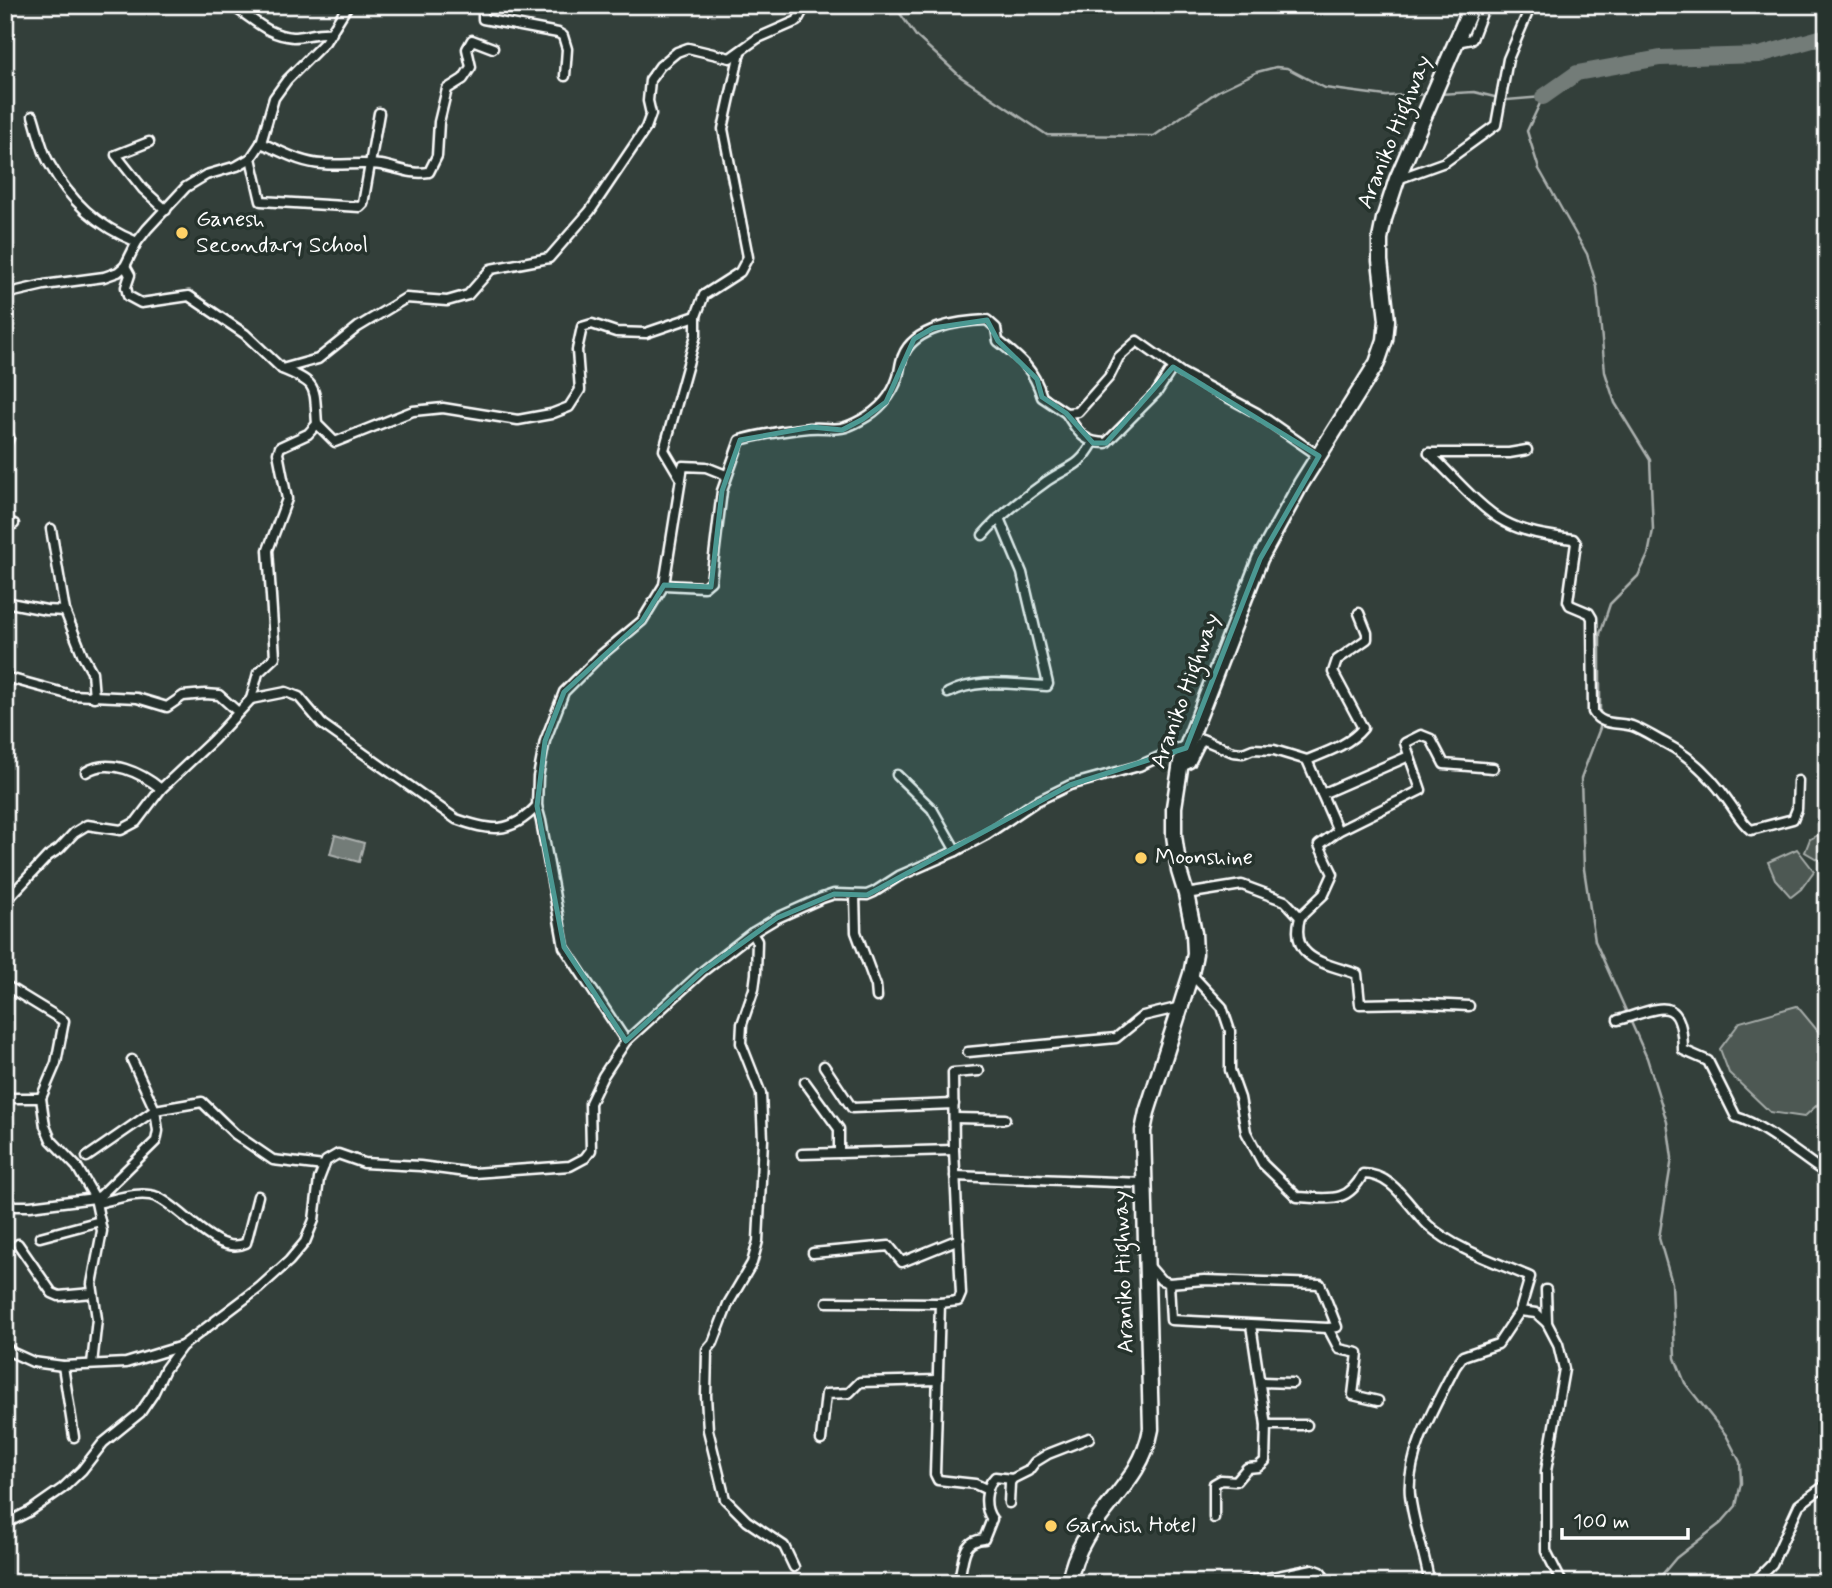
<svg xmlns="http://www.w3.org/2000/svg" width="1832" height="1588" font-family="Mynerve,sans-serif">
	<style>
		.green { fill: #4d5853; stroke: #a6aca9; stroke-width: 2 }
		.water { fill: #737b78; stroke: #abb0ae; stroke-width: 2 }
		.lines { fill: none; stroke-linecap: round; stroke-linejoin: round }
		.stream { stroke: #abb0ae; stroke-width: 2.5 }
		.river { stroke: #737b78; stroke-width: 16 }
		.minor-casing { stroke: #fff; stroke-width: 13 }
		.trunk-casing { stroke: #fff; stroke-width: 19 }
		.minor { stroke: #26332d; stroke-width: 8 }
		.trunk { stroke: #26332d; stroke-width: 14 }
		.marked { fill: #4b9892; fill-opacity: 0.2; stroke: #4b9892; stroke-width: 5; stroke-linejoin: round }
		.poi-dot { fill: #ffd166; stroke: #26332d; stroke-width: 2.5 }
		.labels { text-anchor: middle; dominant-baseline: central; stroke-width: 7; stroke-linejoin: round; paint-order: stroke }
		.street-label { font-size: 23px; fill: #fff; stroke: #26332d }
		.poi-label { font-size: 23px; fill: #fff; stroke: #26332d; text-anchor: start }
	</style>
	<rect width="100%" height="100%" fill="#333f3a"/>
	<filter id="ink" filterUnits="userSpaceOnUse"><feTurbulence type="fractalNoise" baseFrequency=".0143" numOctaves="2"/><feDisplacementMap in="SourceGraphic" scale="14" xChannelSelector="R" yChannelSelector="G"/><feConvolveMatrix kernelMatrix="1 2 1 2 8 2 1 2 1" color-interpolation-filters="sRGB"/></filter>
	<g filter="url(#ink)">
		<g class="green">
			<path d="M1824,832c6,9 3,22 -2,30l-17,-10 5,-13z"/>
			<polygon points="1797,849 1814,871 1801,889 1791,897 1775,879 1768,862"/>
			<polygon points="1797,1006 1827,1042 1827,1096 1804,1117 1770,1112 1729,1073 1720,1049 1740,1022"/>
		</g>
		<polygon class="water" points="335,835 364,843 359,862 330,854"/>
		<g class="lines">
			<g class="stream">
				<polyline points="894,5 916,36 961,77 1047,135 1154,136 1218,91 1257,72 1276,67 1287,68 1325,88 1386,96 1429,94"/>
				<polyline points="1439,94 1474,92 1507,100 1543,97"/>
				<polyline points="1543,97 1527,131 1539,169 1587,254 1597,287 1605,372 1615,403 1650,460 1653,530 1648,555 1638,576 1610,604 1600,634 1600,728 1581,778 1584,869 1595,941 1647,1058 1667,1122 1672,1158 1659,1238 1672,1283 1675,1358 1685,1383 1726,1435 1740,1462 1741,1483 1736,1506 1721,1523 1676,1558 1655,1583"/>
			</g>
			<polyline class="river" points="1543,97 1577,73 1660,58 1759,55 1827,36"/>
			<g class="minor-casing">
				<g id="minor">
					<path d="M230,5c23,12 35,30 63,32 13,0 25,-6 39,-4"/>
					<polyline points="483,5 483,19 558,33 563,36 567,49 565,76"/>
					<polyline points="1456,42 1472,39 1485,5"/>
					<path d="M33,116c5,15 8,33 16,47 21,38 48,63 88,79"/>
					<polyline points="149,142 116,155 143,189 166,210"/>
					<path d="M261,143c20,8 39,20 61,21 20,2 39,-2 59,1 17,3 31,10 48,7l8,-16 2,-34 8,-33 16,-10 8,-12 -4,-18 5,-9 21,8"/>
					<polyline points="251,158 261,201 360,207 363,204 379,113"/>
					<polyline points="1398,179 1445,162 1496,125 1508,59 1531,5"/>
					<polyline points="125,266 130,275 126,287 128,296 141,303 189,296 245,334 282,369 318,359 358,327 406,298 447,301 468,295 491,269 549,258 590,211 646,128 651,114 648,101 650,80 660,66 677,52 688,48 730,58 758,38 797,21 803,10 802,5"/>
					<polyline points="5,294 44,285 104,277 118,272 125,266 137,242 147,229 186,187 206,175 237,166 251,158 261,143 274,98 287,80 325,42 348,5"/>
					<path d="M282,369c37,15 32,17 35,55l18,18 78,-31 30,-3 75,12 33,-6 18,-7 11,-17 -3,-40 5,-23 10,-3 24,8 30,1 50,-17 8,-21 36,-23 8,-15 -25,-128 17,-77"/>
					<path d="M1066,413c12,18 16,30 40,30l51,-51 16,-25"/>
					<polyline points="5,427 9,437 5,448"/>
					<path d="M1429,453c21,20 51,56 76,69 20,11 46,14 68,17l3,4 -8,58 2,4 19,8 3,5 1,94c8,14 25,10 39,14 11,4 23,12 33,17 27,14 49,37 66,62 7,10 11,18 20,25l42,-11 4,-10 1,-28"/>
					<polyline points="1429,453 1509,453 1527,450"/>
					<polyline points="680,477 664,450 696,335 696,316"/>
					<polyline points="5,521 14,524"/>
					<polyline points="51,529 65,611 83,656 92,672 94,697"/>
					<path d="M983,535c18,-21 42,-38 64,-54 22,-15 32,-13 46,-38"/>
					<path d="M664,585l40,2 7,-6 11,-90 18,-51c23,-6 46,-10 69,-12 25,-2 27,6 52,-8 17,-9 31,-24 37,-43 2,-7 2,-15 5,-21 11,-29 57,-35 84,-36l9,8 2,13c22,17 36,28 44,56l24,16 12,-1 31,-35 10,-20 18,-16 45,32 75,40 62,43"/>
					<polyline points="5,602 46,610 65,611"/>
					<polyline points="5,677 71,695 137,698 167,707 183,696 205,694 219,695 238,712"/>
					<path d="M948,693c31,-16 65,-8 99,-7l1,-2 -26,-111 -23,-55"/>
					<path d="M251,699l35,-7 13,5 23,27 134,95c34,12 54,16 81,-13"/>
					<path d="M1307,760c20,-8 42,-15 56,-32l-30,-56 4,-12 30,-21v-6l-8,-20"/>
					<polyline points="1181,762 1186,765 1190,763 1202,739 1233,752 1243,753 1253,749 1274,750 1307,760 1338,831"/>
					<path d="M86,772c23,-15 56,1 75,17"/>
					<polyline points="897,775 932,809 956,851"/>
					<polyline points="1322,794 1409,756"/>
					<path d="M1186,894l56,-9 43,16 15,16c-11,43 25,46 57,57l3,30 50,-1 59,3"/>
					<polyline points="855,896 856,932 876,986 877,997"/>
					<polyline points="5,902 48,856 59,849 74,833 87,825 121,830 136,822 161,789 213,740 251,699 258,673 275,657 268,550 287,499 278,453 280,447 308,434 317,424"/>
					<polyline points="1300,917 1324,894 1333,874 1319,845 1338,831 1421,790 1405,743 1421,735 1431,739 1444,764 1493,768"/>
					<polyline points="752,933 757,941 756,974 754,989 742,1024 741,1043 761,1094 763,1140 758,1241 752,1263 728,1304 713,1343 707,1350 706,1396 708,1430 725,1499 747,1521 784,1546 794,1567"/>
					<path d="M1191,974l31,33 8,24v39l10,28 6,34 17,32 34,33c31,1 50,8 66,-23 31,0 44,31 65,51 28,25 68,37 102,52l-10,34 16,2 11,10"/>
					<polyline points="5,985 64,1021 56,1063 41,1098 45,1126 51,1140 77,1167 95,1198 30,1206 5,1206"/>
					<path d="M1618,1020c41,-11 64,-29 65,30l25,11 28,56c27,7 66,41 91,57"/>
					<polyline points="626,1041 564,947 541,821 537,806 538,777 545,741 564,692 600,656 642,621 664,585 683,466 706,467 726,475"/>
					<polyline points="968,1052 1116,1038 1143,1016 1181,1007"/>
					<polyline points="824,1066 852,1108 954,1104"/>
					<polyline points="805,1082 839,1129 839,1153"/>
					<polyline points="5,1098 41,1098"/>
					<polyline points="954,1118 1005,1119"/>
					<polyline points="802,1154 954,1150"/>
					<polyline points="87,1157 155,1110 202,1102 235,1134 273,1160 324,1166"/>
					<polyline points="955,1176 1143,1183"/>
					<path d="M97,1203c17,-3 42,-13 60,-6 27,12 60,60 89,46l12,-47"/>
					<polyline points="40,1237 100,1221"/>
					<polyline points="18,1244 52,1293 59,1296 92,1293"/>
					<polyline points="813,1253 889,1246 902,1262 959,1239"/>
					<polyline points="1147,1264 1161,1280 1169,1283 1171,1320 1328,1328"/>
					<polyline points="1169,1283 1204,1280 1320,1284 1337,1327 1328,1328 1339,1349 1358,1353 1353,1395 1378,1401"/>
					<polyline points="1546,1290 1547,1323 1558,1344 1564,1369 1546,1471 1546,1551 1562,1583"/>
					<polyline points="827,1302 940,1303 935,1474 938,1480 975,1484 988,1490"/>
					<polyline points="940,1303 958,1301 961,1294 954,1150 953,1073 979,1071"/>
					<polyline points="5,1347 13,1353 33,1362 63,1366 126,1363 182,1346"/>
					<polyline points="92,1364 97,1319 92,1284 102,1231 95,1198 100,1196 156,1141 158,1131 155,1110 132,1060"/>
					<polyline points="63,1366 74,1437"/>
					<polyline points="1260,1382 1292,1383"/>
					<polyline points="1266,1425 1307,1425"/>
					<polyline points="821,1440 826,1394 849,1393 860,1382 938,1380"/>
					<polyline points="1009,1503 1010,1483 1012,1479 1028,1471 1035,1462 1048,1454 1089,1438"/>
					<polyline points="1214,1518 1214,1484 1221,1480 1236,1481 1247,1468 1258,1467 1265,1461 1266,1425 1251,1325"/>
					<polyline points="5,1524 30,1511 63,1488 82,1470 103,1443 140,1413 153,1394 165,1369 182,1346 259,1288 289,1261 305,1242 314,1220 319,1179 326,1161 338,1154 364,1163 420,1166 474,1173 570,1166 585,1158 591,1150 590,1103 603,1076 626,1041 703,971 752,933 777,918 822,898 834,894 867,895 874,892 899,876 956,851 986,835 1035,802 1070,785 1139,766 1179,748 1186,748"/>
					<path d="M1428,1575c-5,-27 -15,-52 -18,-80 -4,-41 27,-92 45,-128l8,-11 35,-12 22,-33"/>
					<path d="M957,1583c9,-19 1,-42 27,-44l8,-20c-9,-12 -7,-32 3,-42l17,2"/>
					<polyline points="1242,1583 1313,1569 1321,1572 1327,1583"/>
					<polyline points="1753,1583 1772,1564 1799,1505 1827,1484"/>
				</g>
			</g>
			<g class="trunk-casing">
				<path id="trunk" d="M1069,1583c11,-68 71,-91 82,-154l-8,-298 4,-19 44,-138 4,-20 -1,-21 -8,-39 -7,-23 -5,-36v-28l7,-45 79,-203 41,-75 76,-121 8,-23 2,-20 -7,-59v-22l4,-20 13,-40 75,-174"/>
			</g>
			<use href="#minor" class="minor"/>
			<use href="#trunk" class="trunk"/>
		</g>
	</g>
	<path class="marked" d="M987,320l11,21 39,38 5,18 24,16 27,30h13l67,-76 146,89 -59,103 -74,189 -116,37 -203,110 -33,-1 -57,24 -74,53 -77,70 -62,-94 -27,-141 8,-65 19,-49 78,-71 22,-36 47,2 11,-96 18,-51 72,-13 30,3 21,-11 23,-17 28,-63 19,-11z"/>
	<g class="poi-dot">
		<circle cx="182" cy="233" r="7"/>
		<circle cx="1141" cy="858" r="7"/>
		<circle cx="1051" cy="1526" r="7"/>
	</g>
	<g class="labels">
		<g class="street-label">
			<text transform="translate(1395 132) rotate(-68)">Araniko Highway</text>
			<text transform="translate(1186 691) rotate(-70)">Araniko Highway</text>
			<text transform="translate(1124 1272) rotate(-92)">Araniko Highway</text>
		</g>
		<g class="poi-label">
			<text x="196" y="220">Ganesh<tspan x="196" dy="26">Secondary School</tspan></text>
			<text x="1155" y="858">Moonshine</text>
			<text x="1065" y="1526">Garnish Hotel</text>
		</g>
	</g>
	<rect width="1832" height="1588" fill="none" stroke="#26332d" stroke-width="28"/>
	<rect x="14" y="14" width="1804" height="1560" fill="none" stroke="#fff" stroke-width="2.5" filter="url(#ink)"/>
	<path d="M1562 1528v10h126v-10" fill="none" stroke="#ffffff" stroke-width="3.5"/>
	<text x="1573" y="1528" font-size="21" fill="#ffffff" stroke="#26332d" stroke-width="5" paint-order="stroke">100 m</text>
</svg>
